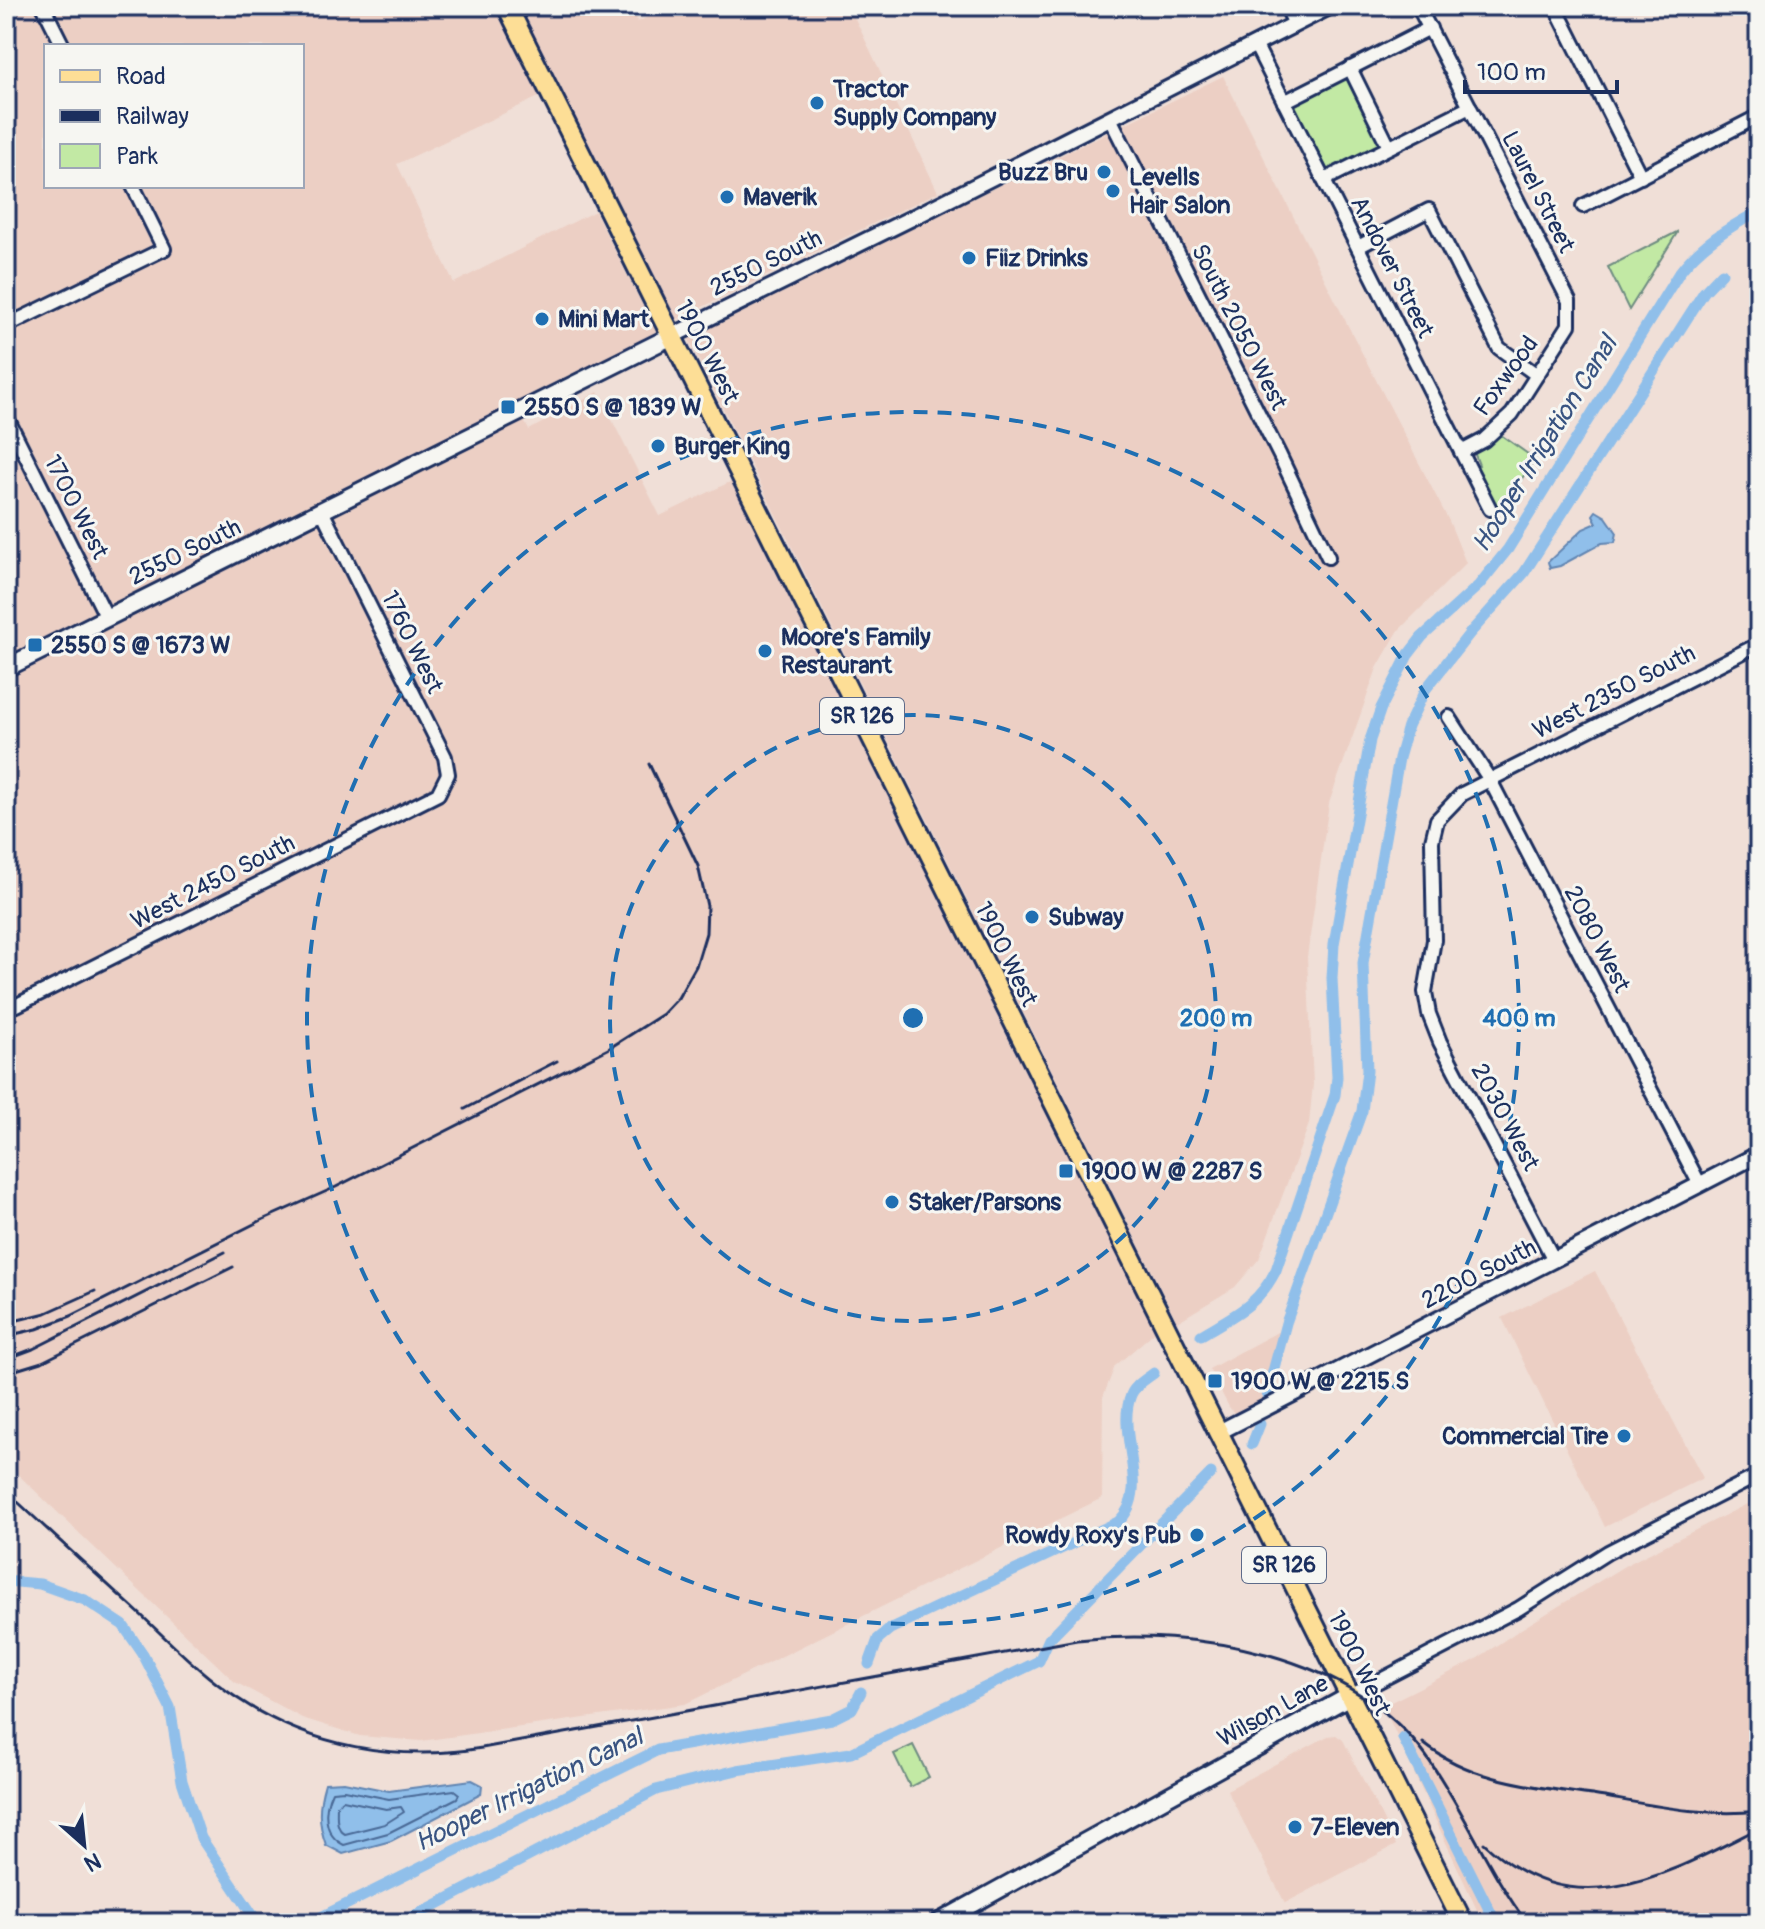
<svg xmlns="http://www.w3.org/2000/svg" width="1765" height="1929" font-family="Pangolin,sans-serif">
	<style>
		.built { fill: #eccfc4; fill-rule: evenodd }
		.green { fill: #c2e9a4; stroke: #6e8c81; stroke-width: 2 }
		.water { fill: #90bfea; stroke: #6185b2; stroke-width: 2 }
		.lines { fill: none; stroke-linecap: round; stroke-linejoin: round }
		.shore { stroke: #4a6996; stroke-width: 2 }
		.canal { stroke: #90bfea; stroke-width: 11 }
		.minor-casing { stroke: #1b2f5e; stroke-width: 18 }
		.tertiary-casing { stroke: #1b2f5e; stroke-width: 20 }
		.secondary-casing { stroke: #1b2f5e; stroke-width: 22 }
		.primary-casing { stroke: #1b2f5e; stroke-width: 24 }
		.minor { stroke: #f6f6f2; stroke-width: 12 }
		.tertiary { stroke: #f6f6f2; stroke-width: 14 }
		.secondary { stroke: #f6f6f2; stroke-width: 16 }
		.primary { stroke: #fdde96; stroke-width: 18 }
		.rail { stroke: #1b2f5e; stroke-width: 3 }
		.ring { fill: none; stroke: #1f6fb2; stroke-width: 4; stroke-dasharray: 14 10 }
		.poi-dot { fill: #1f6fb2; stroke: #f6f6f2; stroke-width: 3 }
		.labels { text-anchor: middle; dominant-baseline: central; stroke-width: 6; stroke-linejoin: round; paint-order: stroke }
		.shield { fill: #f6f6f2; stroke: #5d6b8a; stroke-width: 2 }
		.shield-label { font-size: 22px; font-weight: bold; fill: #1b2f5e }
		.poi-label { font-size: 24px; font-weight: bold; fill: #1b2f5e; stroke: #f6f6f2; text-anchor: start }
		.street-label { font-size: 24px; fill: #1b2f5e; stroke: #f6f6f2 }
		.water-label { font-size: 26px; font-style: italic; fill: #385381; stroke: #f6f6f2 }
		.centre { fill: #1f6fb2; stroke: #f6f6f2; stroke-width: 4 }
		.ring-label { font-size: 24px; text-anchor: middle; font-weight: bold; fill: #1f6fb2; stroke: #f6f6f2; stroke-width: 6; stroke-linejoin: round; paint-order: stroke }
	</style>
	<rect width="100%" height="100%" fill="#f0dfd7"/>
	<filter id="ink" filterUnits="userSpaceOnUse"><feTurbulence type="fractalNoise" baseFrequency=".0125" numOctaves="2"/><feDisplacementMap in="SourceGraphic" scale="16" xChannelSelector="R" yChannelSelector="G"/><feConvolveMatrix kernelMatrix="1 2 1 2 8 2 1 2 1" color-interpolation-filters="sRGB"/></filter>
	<g filter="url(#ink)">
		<g class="built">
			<path d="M6,6h492l45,89 -146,69 57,119 141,-72 62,123 -141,72 13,24 69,-38 62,124 72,-35 425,849 -42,36 -12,31 -1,101 -417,206 -264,37 -61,-5 -58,-18 -67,-36 -229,-219zM46,46h256v140h-256z"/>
			<polygon points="536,6 630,6 638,22 669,6 849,6 938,192 676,320 521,13"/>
			<polygon points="1223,76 1343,316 1449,521 1466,563 1399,630 1377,668 1329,803 1307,957 1313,1084 1309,1124 1259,1259 1235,1287 1177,1322 688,338"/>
			<polygon points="1595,1271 1703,1478 1605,1527 1502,1318"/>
			<polygon points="1283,1329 1263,1403 1244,1412 1234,1413 1229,1407 1209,1369"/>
			<polygon points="1759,1498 1759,1923 1483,1923 1383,1706 1475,1660 1518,1631 1626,1565"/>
			<polygon points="1336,1735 1343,1740 1396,1845 1285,1903 1227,1790 1328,1736"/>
		</g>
		<g class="green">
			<polygon points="1349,75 1385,145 1329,173 1293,103"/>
			<polygon points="1677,232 1677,233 1629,310 1608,267"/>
			<polygon points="1501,435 1535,459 1492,523 1488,515 1495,511 1475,467 1479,465 1474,452"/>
			<polygon points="913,1745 929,1777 910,1787 894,1754"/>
		</g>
		<g class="water">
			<polygon points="1596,511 1606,517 1617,533 1615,542 1602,543 1560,566 1550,568 1548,562 1583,529 1597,523 1593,515"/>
			<path d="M472,1780l10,5 -1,9 -90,47 -48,13 -17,-9c-8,-22 -8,-39 -1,-62l19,-1 45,9z"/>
		</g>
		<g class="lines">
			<g class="shore">
				<path d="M344,1790l45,9 65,-9 5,4 -2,4 -69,35 -44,12c-21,-10 -21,-35 -12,-54z"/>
				<path d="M343,1800l43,9 15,-2 3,5 -19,12 -40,10c-10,-5 -8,-19 -8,-29z"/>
			</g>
			<g class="canal">
				<path d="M1201,1335c32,-19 58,-30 75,-65l59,-175 2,-18 -5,-99 2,-34 36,-204 11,-32 27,-53 14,-18 57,-52 29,-36 171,-276c22,-29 49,-45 80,-62"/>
				<polyline points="1267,1394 1286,1323 1362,1111 1367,1071 1363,963 1399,758 1408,726 1425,690 1470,633 1524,573 1704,292 1722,273"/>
				<polyline points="1252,1444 1260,1424"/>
				<polyline points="6,1581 40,1584 85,1600 123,1625 143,1654 170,1707 182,1781 201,1838 258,1923"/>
				<path d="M869,1664l9,-25 12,-10 228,-107c35,-32 -3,-88 13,-127 4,-10 15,-16 23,-22"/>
				<polyline points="1403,1738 1496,1923"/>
				<polyline points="309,1923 658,1750 832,1719 852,1709 861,1692"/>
				<polyline points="401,1923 656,1790 737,1770 851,1753 1039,1661 1049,1639 1211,1473"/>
			</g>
			<g class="minor-casing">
				<g id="minor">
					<polyline points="43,6 63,46"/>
					<polyline points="1286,6 1295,24"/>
					<polyline points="1418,6 1569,301 1569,325 1512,414 1484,440 1461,452"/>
					<polyline points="1555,6 1641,177"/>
					<polyline points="1255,44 1490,509"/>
					<polyline points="1350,68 1389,147"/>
					<polyline points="1284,102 1430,28"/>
					<polyline points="1110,118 1280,456 1328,557"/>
					<polyline points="1324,180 1470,107"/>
					<polyline points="1583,206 1759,116"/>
					<polyline points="1358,247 1429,210 1499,348 1537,375"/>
					<polyline points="6,326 164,249 133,186"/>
					<polyline points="6,416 107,618"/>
					<polyline points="1449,717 1490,780 1700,1185"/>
					<polyline points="6,1005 17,1005 438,794 448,774 445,757 322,511"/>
					<polyline points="1554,1260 1440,1042 1429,1014 1425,992 1434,940 1432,841 1437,820 1462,794 1759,644"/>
					<polyline points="1348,1697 1518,1609 1608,1552 1759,1475"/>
				</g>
			</g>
			<g class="tertiary-casing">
				<g id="tertiary">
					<polyline points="672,336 924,212 1331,6"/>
					<polyline points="1219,1432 1759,1154"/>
				</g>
			</g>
			<g class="secondary-casing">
				<g id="secondary">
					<polyline points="6,668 672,336"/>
					<polyline points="938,1923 1348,1697"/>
				</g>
			</g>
			<g class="primary-casing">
				<polyline id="primary" points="507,6 1463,1923"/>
			</g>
			<use href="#minor" class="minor"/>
			<use href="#tertiary" class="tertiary"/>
			<use href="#secondary" class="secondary"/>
			<use href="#primary" class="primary"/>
			<g class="rail">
				<polyline points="465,1109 557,1061"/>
				<polyline points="6,1323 46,1313 95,1291"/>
				<polyline points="6,1336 37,1329 71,1316 262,1220 336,1187 608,1049 663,1014 678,998 696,966 706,933 707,906 698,866 649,764"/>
				<polyline points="6,1359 33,1349 225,1252"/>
				<polyline points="6,1373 42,1362 233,1267"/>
				<path d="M6,1491c45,42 90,83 135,124 31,29 61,60 96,83 73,49 160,64 245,50l595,-108c118,-13 274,13 349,116 38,53 62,115 101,167"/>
				<path d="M1423,1743c51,41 120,44 182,54 51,9 102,20 154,14"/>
				<path d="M1484,1843c91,86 181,32 275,-15"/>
			</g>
		</g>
	</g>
	<g class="ring">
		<circle cx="913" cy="1018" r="303"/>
		<circle cx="913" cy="1018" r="606"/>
	</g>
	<g class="poi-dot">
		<circle cx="817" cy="103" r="8"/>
		<circle cx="1104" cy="172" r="8"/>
		<circle cx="1113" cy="191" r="8"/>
		<circle cx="727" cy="197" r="8"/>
		<circle cx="969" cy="258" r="8"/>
		<circle cx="542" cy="319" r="8"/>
		<rect x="500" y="399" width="16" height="16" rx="4"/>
		<circle cx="658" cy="446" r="8"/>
		<rect x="27" y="637" width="16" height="16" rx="4"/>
		<circle cx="765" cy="651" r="8"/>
		<circle cx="1032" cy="917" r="8"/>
		<rect x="1058" y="1163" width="16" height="16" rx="4"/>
		<circle cx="892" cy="1202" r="8"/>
		<rect x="1207" y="1373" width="16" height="16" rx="4"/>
		<circle cx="1624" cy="1436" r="8"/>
		<circle cx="1197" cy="1535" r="8"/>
		<circle cx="1295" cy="1827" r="8"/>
	</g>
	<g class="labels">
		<g class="shield">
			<rect x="820" y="698" width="84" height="36" rx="6"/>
			<rect x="1242" y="1547" width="84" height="36" rx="6"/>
		</g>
		<g class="shield-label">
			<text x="862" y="716">SR 126</text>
			<text x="1284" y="1565">SR 126</text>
		</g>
		<g class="poi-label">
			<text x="833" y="89">Tractor<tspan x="833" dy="28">Supply Company</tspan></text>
			<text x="1088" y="172" text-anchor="end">Buzz Bru</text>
			<text x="1129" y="177">Levells<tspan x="1129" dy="28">Hair Salon</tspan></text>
			<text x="743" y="197">Maverik</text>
			<text x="985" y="258">Fiiz Drinks</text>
			<text x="558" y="319">Mini Mart</text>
			<text x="524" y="407">2550 S @ 1839 W</text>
			<text x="674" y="446">Burger King</text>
			<text x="781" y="637">Moore's Family<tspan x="781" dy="28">Restaurant</tspan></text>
			<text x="51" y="645">2550 S @ 1673 W</text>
			<text x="1048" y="917">Subway</text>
			<text x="1082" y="1171">1900 W @ 2287 S</text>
			<text x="908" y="1202">Staker/Parsons</text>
			<text x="1231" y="1381">1900 W @ 2215 S</text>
			<text x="1608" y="1436" text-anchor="end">Commercial Tire</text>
			<text x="1181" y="1535" text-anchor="end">Rowdy Roxy's Pub</text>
			<text x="1311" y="1827">7-Eleven</text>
		</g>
		<g class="street-label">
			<text transform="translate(1538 192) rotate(63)">Laurel Street</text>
			<text transform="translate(766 263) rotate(-26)">2550 South</text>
			<text transform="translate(1392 267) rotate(63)">Andover Street</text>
			<text transform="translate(1239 327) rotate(63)">South 2050 West</text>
			<text transform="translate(707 352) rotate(63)">1900 West</text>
			<text transform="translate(1506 376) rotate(-54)">Foxwood</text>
			<text transform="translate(76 507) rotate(63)">1700 West</text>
			<text transform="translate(185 552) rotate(-26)">2550 South</text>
			<text transform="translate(412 642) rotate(64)">1760 West</text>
			<text transform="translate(1614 692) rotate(-27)">West 2350 South</text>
			<text transform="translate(213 882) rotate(-27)">West 2450 South</text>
			<text transform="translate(1597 939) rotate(63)">2080 West</text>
			<text transform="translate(1006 954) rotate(64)">1900 West</text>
			<text transform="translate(1505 1117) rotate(62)">2030 West</text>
			<text transform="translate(1479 1274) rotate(-27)">2200 South</text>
			<text transform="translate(1359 1663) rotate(64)">1900 West</text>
			<text transform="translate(1273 1711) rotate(-29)">Wilson Lane</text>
		</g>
		<g class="water-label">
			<text transform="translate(1545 444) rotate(-58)">Hooper Irrigation Canal</text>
			<text transform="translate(529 1790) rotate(-26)">Hooper Irrigation Canal</text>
		</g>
	</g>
	<circle cx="913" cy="1018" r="12" class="centre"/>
	<g class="ring-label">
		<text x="1216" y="1026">200 m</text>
		<text x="1519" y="1026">400 m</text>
	</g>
	<rect width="1765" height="1929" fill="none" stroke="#f6f6f2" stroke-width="32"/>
	<rect x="16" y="16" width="1733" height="1897" fill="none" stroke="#1b2f5e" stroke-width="3" filter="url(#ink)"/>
	<rect x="44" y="44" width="260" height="144" fill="#f6f6f2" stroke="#9ea6b7" stroke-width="2"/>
	<rect x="60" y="70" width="40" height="12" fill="#fdde96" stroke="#9ea6b7" stroke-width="2"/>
	<text x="116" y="84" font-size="24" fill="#1b2f5e">Road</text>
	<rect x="60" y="110" width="40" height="12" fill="#1b2f5e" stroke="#9ea6b7" stroke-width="2"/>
	<text x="116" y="124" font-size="24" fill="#1b2f5e">Railway</text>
	<rect x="60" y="144" width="40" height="24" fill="#c2e9a4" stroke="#9ea6b7" stroke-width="2"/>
	<text x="116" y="164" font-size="24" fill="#1b2f5e">Park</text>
	<g transform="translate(84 1845) rotate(153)" stroke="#f6f6f2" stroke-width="6" paint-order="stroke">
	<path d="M0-6L14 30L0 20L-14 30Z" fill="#1b2f5e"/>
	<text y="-12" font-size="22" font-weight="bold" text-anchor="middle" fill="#1b2f5e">N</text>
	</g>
	<path d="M1465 80v12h152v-12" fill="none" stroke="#1b2f5e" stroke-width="4"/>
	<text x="1477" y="80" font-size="24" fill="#1b2f5e" stroke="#f6f6f2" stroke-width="6" paint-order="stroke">100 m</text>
</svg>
